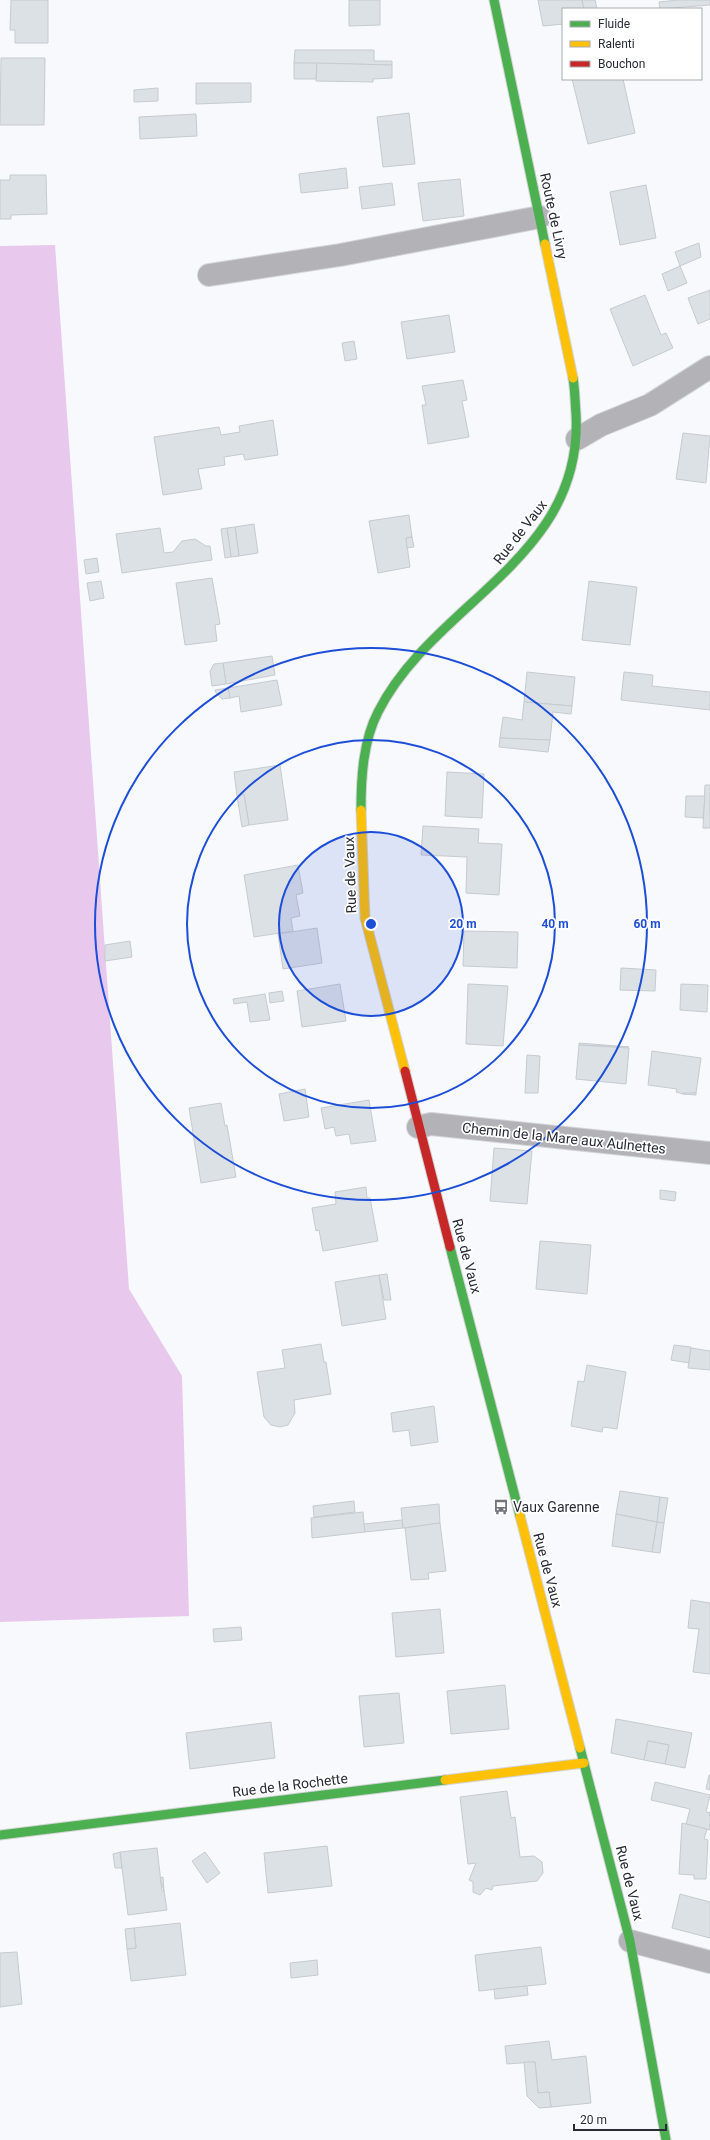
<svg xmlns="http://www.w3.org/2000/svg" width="710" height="2140" font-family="Roboto,sans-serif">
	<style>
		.forest { fill: #e8c8ec }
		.building { fill: #dce1e6; stroke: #c6cbd0 }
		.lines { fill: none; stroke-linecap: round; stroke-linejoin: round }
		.street-casing { stroke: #d3d4d8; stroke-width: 24 }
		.fast-casing { stroke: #d3d4d8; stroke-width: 11 }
		.slow-casing { stroke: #d3d4d8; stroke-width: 11 }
		.jam-casing { stroke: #d3d4d8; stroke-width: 11 }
		.street { stroke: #b3b2b6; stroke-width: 22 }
		.fast { stroke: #4caf50; stroke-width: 9 }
		.slow { stroke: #ffc107; stroke-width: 9 }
		.jam { stroke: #c62828; stroke-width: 9 }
		.ring { fill: none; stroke: #1d4ed8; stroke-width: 2 }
		.labels { text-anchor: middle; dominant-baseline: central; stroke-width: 3.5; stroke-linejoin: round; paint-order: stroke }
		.street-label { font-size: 14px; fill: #292c36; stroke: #fff }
		.poi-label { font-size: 14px; fill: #292c36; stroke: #fff; text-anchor: start }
		.centre { fill: #1d4ed8; stroke: #fff; stroke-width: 2 }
		.ring-label { font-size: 12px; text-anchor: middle; font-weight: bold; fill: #1d4ed8; stroke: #fff; stroke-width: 3.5; stroke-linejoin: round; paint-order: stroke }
	</style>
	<rect width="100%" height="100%" fill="#f7f9fc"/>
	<polygon class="forest" points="55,245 129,1289 182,1376 189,1616 0,1622 0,246"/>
	<g class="building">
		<polygon points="11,0 48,0 48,43 15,43 15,30 10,30"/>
		<polygon points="349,0 380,0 380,25 349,26"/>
		<polygon points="538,0 582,0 584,9 563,9 563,24 543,26"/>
		<polygon points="582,0 595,0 597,9 584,9"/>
		<polygon points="678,0 710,0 710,5 660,9 659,2"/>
		<polygon points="295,50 374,50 374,61 392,61 392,65 294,63"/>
		<polygon points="1,58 45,58 44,125 0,125"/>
		<polygon points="294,63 317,63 316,79 294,79"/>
		<polygon points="317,63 392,65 392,78 373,79 373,82 316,81"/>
		<polygon points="572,79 623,79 635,133 588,144"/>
		<polygon points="196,83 251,83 251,102 196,104"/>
		<polygon points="158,88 158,101 134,102 134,90"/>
		<polygon points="409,113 415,164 383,167 377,117"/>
		<polygon points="196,114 197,136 140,139 139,117"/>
		<polygon points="346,168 348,188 301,193 299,174"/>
		<polygon points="10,175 46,175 47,214 11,215 11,219 0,219 0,180 10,180"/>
		<polygon points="460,179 464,216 423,221 418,183"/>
		<polygon points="392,183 395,205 362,209 359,187"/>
		<polygon points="646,185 656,238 620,245 610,192"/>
		<polygon points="699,243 701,257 680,266 675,252"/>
		<polygon points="680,266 687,283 668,291 662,274"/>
		<polygon points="710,290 710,319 698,324 688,298"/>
		<polygon points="645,295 661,335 666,333 673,348 633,366 610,309"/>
		<polygon points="449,315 455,352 407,359 401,322"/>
		<polygon points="354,341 357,359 345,361 342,343"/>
		<polygon points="463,380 467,400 462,401 469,437 428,444 422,405 426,405 422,386"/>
		<polygon points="273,420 278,455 245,460 243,454 224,457 225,465 198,469 202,489 163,495 154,437 219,427 221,435 240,432 239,426"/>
		<polygon points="683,433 710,436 706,483 676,479"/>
		<polygon points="409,515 412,537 406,538 410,567 378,573 369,521"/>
		<polygon points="254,524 258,553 239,556 235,527"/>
		<polygon points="235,527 239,556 231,557 227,528"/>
		<polygon points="160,528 164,553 173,552 182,541 195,539 206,546 210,546 212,560 122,573 116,534"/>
		<polygon points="227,528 231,557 225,558 221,529"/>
		<polygon points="412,537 414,547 407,548 406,538"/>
		<polygon points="97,558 99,572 86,574 84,560"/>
		<polygon points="212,578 220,624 215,625 217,641 185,645 176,583"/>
		<polygon points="101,581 104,598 90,601 87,583"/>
		<polygon points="589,581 637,587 630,645 582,640"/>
		<polygon points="272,656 275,675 226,684 223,663"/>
		<polygon points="223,663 226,684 212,686 210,671 214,664"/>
		<polygon points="527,672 575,677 572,706 524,702"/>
		<polygon points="624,672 653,675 652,686 710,692 710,710 621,700"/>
		<polygon points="277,680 282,705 241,712 239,696 230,698 228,688"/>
		<polygon points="228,688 230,698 222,699 216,693 215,690"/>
		<polygon points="524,702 572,706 571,714 553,712 550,740 500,738 503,717 522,720"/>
		<polygon points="500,738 550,740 548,752 499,747"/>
		<polygon points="280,765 288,820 249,825 244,794 237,796 234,772"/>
		<polygon points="447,772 484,774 482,818 445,816"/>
		<polygon points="705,785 710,785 710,828 703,828"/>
		<polygon points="244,794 249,825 242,827 237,796"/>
		<polygon points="686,796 705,796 703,818 685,817"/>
		<polygon points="423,826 479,829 478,843 502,844 499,895 466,893 467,857 421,855"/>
		<polygon points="298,865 303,893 296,895 300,916 291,918 293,931 254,937 244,875"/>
		<polygon points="317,928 322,963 283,969 278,934"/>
		<polygon points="464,931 518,932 517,968 463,966"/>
		<polygon points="130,941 132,957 105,961 105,945"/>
		<polygon points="621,968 656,970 655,991 620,990"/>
		<polygon points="340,984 346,1021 302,1027 297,991"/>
		<polygon points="468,984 508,986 503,1046 466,1044"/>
		<polygon points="681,984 708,985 707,1012 680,1010"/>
		<polygon points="282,991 284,1001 270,1003 269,993"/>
		<polygon points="265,994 270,1020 250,1022 247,1002 234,1004 233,999"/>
		<polygon points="579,1043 629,1047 579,1045"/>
		<polygon points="579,1045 629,1048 626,1084 576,1079"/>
		<polygon points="652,1051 701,1058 696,1093 683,1094 676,1092 677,1089 648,1085"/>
		<polygon points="527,1055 540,1056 538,1093 525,1093"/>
		<polygon points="305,1089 309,1117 284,1121 279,1094"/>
		<polygon points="683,1093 696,1093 696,1095 683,1094"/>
		<polygon points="369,1100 376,1141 351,1144 349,1134 336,1136 334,1127 325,1129 321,1108"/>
		<polygon points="221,1103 225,1126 227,1125 236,1177 201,1183 189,1108"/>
		<polygon points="494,1148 532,1151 527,1204 490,1201"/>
		<polygon points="366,1187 367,1198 370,1198 378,1241 323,1251 319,1230 316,1231 312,1208 336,1204 335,1192"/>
		<polygon points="660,1190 676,1192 675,1201 660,1199"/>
		<polygon points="540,1241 591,1245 587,1294 536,1289"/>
		<polygon points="387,1274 391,1300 384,1300 379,1275"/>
		<polygon points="379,1275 386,1319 342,1326 335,1282"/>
		<polygon points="321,1344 324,1362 326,1362 331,1394 294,1400 295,1413 288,1425 280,1427 271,1425 264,1417 257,1372 285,1368 282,1350"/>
		<polygon points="674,1345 691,1347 689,1363 671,1360"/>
		<polygon points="691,1348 710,1351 710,1370 688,1368"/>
		<polygon points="587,1365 626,1372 617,1429 603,1427 602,1432 571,1426 578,1381 584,1382"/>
		<polygon points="434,1406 438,1442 411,1446 409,1430 393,1432 391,1413"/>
		<polygon points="620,1491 660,1497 657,1522 616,1514"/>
		<polygon points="660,1497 668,1498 664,1523 657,1522"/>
		<polygon points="354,1501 355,1512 314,1517 313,1506"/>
		<polygon points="439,1504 440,1523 403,1528 401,1508"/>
		<polygon points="363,1512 365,1532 312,1538 311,1518"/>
		<polygon points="616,1514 657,1522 652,1552 612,1546"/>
		<polygon points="402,1520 403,1528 365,1532 364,1524"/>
		<polygon points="657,1522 664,1523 660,1553 652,1552"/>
		<polygon points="440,1523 446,1571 428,1573 429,1579 411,1580 405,1528"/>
		<polygon points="691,1600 710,1603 710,1674 693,1672 699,1629 688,1628"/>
		<polygon points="440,1609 444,1653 396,1657 392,1613"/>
		<polygon points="241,1627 242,1640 214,1642 213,1629"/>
		<polygon points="505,1685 509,1729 451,1734 447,1691"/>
		<polygon points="399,1693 404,1743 364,1747 359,1696"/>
		<polygon points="616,1719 692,1733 685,1768 665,1764 669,1745 648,1741 644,1760 611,1753"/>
		<polygon points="271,1722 275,1758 190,1769 186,1733"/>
		<polygon points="648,1741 669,1745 665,1764 644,1760"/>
		<polygon points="709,1775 710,1775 710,1790 706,1789"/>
		<polygon points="655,1782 710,1795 706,1812 710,1813 710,1830 686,1824 690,1809 651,1800"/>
		<polygon points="507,1791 511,1818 515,1817 520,1857 534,1856 542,1862 543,1873 537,1881 493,1886 492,1890 486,1888 480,1895 473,1892 473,1882 469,1880 476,1863 468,1864 460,1797"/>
		<polygon points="682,1823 707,1829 704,1839 708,1840 706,1879 694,1879 694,1875 679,1874"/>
		<polygon points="327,1846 332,1886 268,1893 264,1853"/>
		<polygon points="157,1848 162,1891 164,1891 167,1910 128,1915 120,1852"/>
		<polygon points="120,1852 122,1868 115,1868 113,1854"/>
		<polygon points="205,1852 220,1873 207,1883 192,1861"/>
		<polygon points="163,1877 164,1891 160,1878"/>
		<polygon points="680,1894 710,1902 710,1938 672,1928"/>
		<polygon points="180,1923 186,1975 131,1981 127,1949 136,1948 134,1928"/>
		<polygon points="134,1928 136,1948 127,1949 125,1929"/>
		<polygon points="541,1947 546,1984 479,1991 475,1955"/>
		<polygon points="17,1952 22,2004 0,2007 0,1953"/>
		<polygon points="317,1960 318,1975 291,1978 290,1963"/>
		<polygon points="527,1986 528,1995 495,1999 494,1989"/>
		<polygon points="549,2041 552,2060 586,2056 591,2103 551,2107 549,2092 538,2093 535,2062 507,2064 505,2046"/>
		<polygon points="524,2062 535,2062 538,2093 549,2092 551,2107 539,2108 527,2096"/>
	</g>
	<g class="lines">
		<g class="street-casing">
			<g id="street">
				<polyline points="209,275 340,255 540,217"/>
				<polyline points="577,439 601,425 650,405 710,367"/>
				<polyline points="418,1127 431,1124 710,1153"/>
				<polyline points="630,1941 710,1962"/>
			</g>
		</g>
		<g class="fast-casing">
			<g id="fast">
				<polyline points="494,0 545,244"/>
				<path d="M361,810c0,-32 2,-69 17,-98 56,-111 206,-153 198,-298 -1,-12 -1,-24 -3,-36"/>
				<polyline points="450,1247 520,1516"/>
				<polyline points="580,1748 630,1941 666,2140"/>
				<polyline points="0,1835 445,1780"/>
			</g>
		</g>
		<g class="slow-casing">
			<g id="slow">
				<polyline points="545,244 573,378"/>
				<polyline points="361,810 365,918 405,1071"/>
				<polyline points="520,1516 580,1748"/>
				<polyline points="445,1780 584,1763"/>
			</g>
		</g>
		<g class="jam-casing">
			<polyline id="jam" points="405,1071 450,1247"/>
		</g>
		<use href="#street" class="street"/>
		<use href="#fast" class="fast"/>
		<use href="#slow" class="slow"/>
		<use href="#jam" class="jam"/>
	</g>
	<circle cx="371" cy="924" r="92" fill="#1d4ed8" fill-opacity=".12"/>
	<g class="ring">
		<circle cx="371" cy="924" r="92"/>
		<circle cx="371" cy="924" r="184"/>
		<circle cx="371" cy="924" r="276"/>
	</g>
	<defs>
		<g id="bus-bare" transform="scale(1.2)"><path d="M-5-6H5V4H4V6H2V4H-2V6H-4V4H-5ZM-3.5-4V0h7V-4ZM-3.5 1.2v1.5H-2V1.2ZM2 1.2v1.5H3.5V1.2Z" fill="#71747b" stroke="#fff" stroke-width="2.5" paint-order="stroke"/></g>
	</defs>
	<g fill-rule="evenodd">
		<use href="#bus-bare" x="501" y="1507"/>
	</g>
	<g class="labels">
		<g class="street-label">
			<text transform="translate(554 216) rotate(78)">Route de Livry</text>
			<text transform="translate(520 532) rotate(-52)">Rue de Vaux</text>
			<text transform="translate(350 875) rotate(-92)">Rue de Vaux</text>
			<text transform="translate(564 1138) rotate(6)">Chemin de la Mare aux Aulnettes</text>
			<text transform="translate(467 1256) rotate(75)">Rue de Vaux</text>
			<text transform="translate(548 1570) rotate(75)">Rue de Vaux</text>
			<text transform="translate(290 1785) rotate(-7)">Rue de la Rochette</text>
			<text transform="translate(630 1883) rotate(76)">Rue de Vaux</text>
		</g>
		<g class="poi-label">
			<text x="513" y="1507">Vaux Garenne</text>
		</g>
	</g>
	<circle cx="371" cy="924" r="6" class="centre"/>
	<g class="ring-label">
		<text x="463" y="928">20 m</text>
		<text x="555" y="928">40 m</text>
		<text x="647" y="928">60 m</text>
	</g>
	<rect x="562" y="8" width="140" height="72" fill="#ffffff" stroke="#a9abaf"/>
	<rect x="570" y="21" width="20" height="6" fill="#4caf50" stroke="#a9abaf"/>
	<text x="598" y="28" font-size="12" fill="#292c36">Fluide</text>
	<rect x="570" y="41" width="20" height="6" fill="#ffc107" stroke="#a9abaf"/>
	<text x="598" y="48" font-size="12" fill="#292c36">Ralenti</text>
	<rect x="570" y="61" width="20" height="6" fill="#c62828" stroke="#a9abaf"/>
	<text x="598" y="68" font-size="12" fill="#292c36">Bouchon</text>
	<path d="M574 2124v6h92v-6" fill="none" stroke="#292c36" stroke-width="2"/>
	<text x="580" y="2124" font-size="12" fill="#292c36" stroke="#ffffff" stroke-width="3" paint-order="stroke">20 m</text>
</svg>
